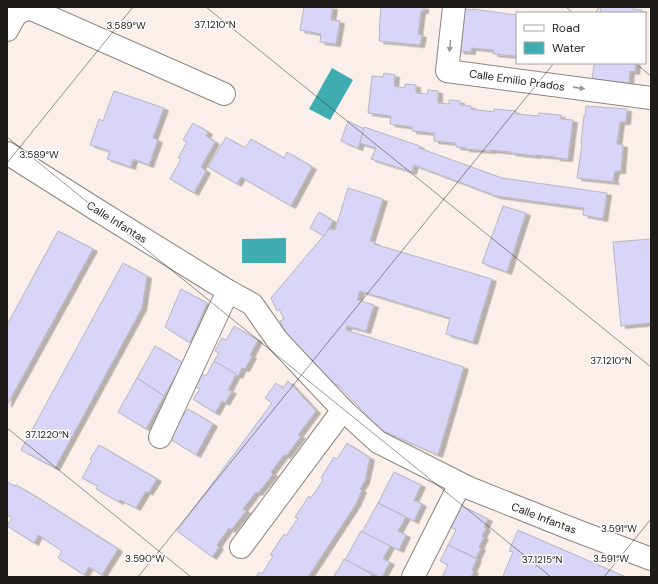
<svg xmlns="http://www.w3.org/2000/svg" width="658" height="584" font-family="'DM Sans',sans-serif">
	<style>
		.water { fill: #3facb2 }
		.building { fill: #d9d5f8; stroke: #b7b6c0; filter: url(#shadow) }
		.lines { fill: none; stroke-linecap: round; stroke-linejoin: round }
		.street-casing { stroke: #8e847f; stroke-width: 24 }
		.secondary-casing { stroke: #8e847f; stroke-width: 24 }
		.street { stroke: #fff; stroke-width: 22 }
		.secondary { stroke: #fff; stroke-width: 22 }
		.oneway { fill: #9a9898 }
		.ticks { fill: none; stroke: #1f1b19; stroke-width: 1; stroke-opacity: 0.45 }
		.labels { text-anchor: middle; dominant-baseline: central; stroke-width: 3; stroke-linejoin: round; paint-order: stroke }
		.street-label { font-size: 11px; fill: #1f1b19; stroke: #fff }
		.ticks-label { font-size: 10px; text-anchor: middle; fill: #1f1b19; stroke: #fff; stroke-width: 3; stroke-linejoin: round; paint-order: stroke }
	</style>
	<defs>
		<filter id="shadow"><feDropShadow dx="4.5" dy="2.5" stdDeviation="0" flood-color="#0004"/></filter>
	</defs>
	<rect width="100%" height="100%" fill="#faefea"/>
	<g class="water">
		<polygon points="332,68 353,80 330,120 309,109"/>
		<polygon points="286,238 286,263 242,263 242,239"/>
	</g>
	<g class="building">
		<polygon points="304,7 333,7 331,20 340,21 336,44 320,42 321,34 300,30"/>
		<polygon points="381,7 424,7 424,11 421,11 418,34 422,35 420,45 379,41 380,32 379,31"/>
		<polygon points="601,7 633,7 632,9 642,10 641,13 600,13"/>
		<polygon points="464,9 473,10 473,9 517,15 517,53 516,53 515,56 493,54 494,50 471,48 471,52 459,51"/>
		<polygon points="595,63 636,63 635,72 630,71 629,83 592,79 594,65 595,65"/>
		<polygon points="384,73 395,75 394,86 405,88 405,84 416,85 416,93 427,94 428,90 438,91 438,103 449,104 449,100 460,101 460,105 471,106 471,109 494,112 494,109 516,111 516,114 539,116 539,113 561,115 561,119 573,120 568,159 556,158 556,157 536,155 536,156 511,153 511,152 491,150 491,151 465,149 466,148 456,147 456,143 434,141 434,133 412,131 412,127 390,124 391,116 368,113 372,76 383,77"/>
		<polygon points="114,91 164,108 153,138 158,140 149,165 133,159 131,167 107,159 110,151 90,145 99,119 103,121"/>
		<polygon points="586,106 627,109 626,122 620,122 617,144 623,145 621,171 615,171 613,181 615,181 615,182 577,178 582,144 581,143 584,116 585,116"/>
		<polygon points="348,121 364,129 358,148 341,141"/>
		<polygon points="193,123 208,132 206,136 215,142 201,167 206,171 194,193 170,179 181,159 178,158 187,142 183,140"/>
		<polygon points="364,127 420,146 419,148 502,178 607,193 603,219 583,215 584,208 496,196 414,165 412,172 371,159 376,148 360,143"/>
		<polygon points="226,137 245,148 251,139 284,158 287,152 312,167 291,206 241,177 237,184 208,167"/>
		<polygon points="348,188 383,199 370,241 375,242 374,244 492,279 473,342 446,334 450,318 360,291 357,300 374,305 366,331 347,326 346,330 464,367 438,455 381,430 337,384 335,385 285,333 280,321 284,319 279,309 277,311 271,298 325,234 329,229 335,230"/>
		<polygon points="503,206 526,213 507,272 482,263"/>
		<polygon points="319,212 333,221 324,236 310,228"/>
		<polygon points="58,231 93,249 7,405 7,325"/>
		<polygon points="651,239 651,323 621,326 613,242"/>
		<polygon points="123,263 147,276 142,308 55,468 21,450"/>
		<polygon points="181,289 207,303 190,343 165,327"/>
		<polygon points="234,326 258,340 250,355 252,356 245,369 242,368 238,376 214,361 219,353 215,351 222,338 226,340"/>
		<polygon points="155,346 183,363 164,396 137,378"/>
		<polygon points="214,361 236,374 228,390 232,391 225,403 222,401 215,413 193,399 200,389 195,387 202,374 206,376"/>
		<polygon points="137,378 164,396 146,429 118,412"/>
		<polygon points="288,381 316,411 298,435 301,436 286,456 284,455 271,472 273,474 258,493 256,492 243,509 246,511 231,530 229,528 217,545 219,547 212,557 177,531 272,403 265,398 276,383 283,388"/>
		<polygon points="188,409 213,424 196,455 167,437 180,414 183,416"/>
		<polygon points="347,443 370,458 365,481 360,489 362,490 356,504 308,577 256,577 259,572 262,574 273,556 270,555 284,534 286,536 298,518 295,517 309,496 311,498 323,480 321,478 334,457 337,459"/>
		<polygon points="99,445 157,479 148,493 146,491 136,508 120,500 119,502 96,489 98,486 82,478 92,460 90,459"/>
		<polygon points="394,472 421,485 414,500 422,504 414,521 378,503"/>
		<polygon points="7,482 15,486 16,485 30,493 118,549 102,575 89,567 84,575 58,558 62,551 38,535 34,543 7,526 12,518 7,515"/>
		<polygon points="378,503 406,517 398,531 406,535 399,550 362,532"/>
		<polygon points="462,506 488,519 484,527 486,528 482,536 484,537 479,547 481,548 476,558 448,545 456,530 451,527"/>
		<polygon points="518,530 573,554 626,577 504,577 503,576 513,552 509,551"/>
		<polygon points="361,531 390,546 383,559 390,562 382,577 379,577 345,560"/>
		<polygon points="448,545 477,559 472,570 474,571 471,577 442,577 448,565 440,561"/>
		<polygon points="344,559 372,574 371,577 334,577 336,572 337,572"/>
	</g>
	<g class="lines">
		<g class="street-casing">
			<g id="street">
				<polyline points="454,7 447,71 651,98"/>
				<polyline points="7,30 16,14 29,8 224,94"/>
				<polyline points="160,437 228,291"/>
				<polyline points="241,547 343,410"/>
				<polyline points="413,577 460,484"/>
			</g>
		</g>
		<g class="secondary-casing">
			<polyline id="secondary" points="7,153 94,208 228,291 252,304 278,341 343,410 378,442 469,488 572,529 651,559"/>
		</g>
		<use href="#street" class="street"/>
		<use href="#secondary" class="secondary"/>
	</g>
	<defs><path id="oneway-solid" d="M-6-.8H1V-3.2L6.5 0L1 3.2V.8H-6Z"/></defs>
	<g class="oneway">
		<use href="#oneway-solid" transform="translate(450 46) rotate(96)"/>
		<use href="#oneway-solid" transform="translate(579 88) rotate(8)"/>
	</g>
	<path class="ticks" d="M206,7l445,360M566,7l7,6M595,13l5,-6M635,63l16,13M7,137l544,440M7,163l126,-156M7,428l184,149M138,577l416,-514M604,577l47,-58"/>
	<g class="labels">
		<g class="street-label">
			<text transform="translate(517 80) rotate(8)">Calle Emilio Prados</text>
			<text transform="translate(117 222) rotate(32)">Calle Infantas</text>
			<text transform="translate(544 518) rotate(21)">Calle Infantas</text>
		</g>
	</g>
	<g class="ticks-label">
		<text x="215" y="28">37.1210°N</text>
		<text x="126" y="29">3.589°W</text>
		<text x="39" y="158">3.589°W</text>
		<text x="611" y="364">37.1210°N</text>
		<text x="47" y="438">37.1220°N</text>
		<text x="619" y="532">3.591°W</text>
		<text x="145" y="562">3.590°W</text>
		<text x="611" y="562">3.591°W</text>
		<text x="542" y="563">37.1215°N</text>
	</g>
	<rect width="658" height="584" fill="none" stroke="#1f1b19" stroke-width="16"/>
	<rect x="516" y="12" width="130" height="52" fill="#ffffff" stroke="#a5a4a3"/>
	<rect x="524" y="25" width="20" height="6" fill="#ffffff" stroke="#a5a4a3"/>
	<text x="552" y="32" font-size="12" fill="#1f1b19">Road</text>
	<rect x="524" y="42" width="20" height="12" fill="#3facb2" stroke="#a5a4a3"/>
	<text x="552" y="52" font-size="12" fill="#1f1b19">Water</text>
</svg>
